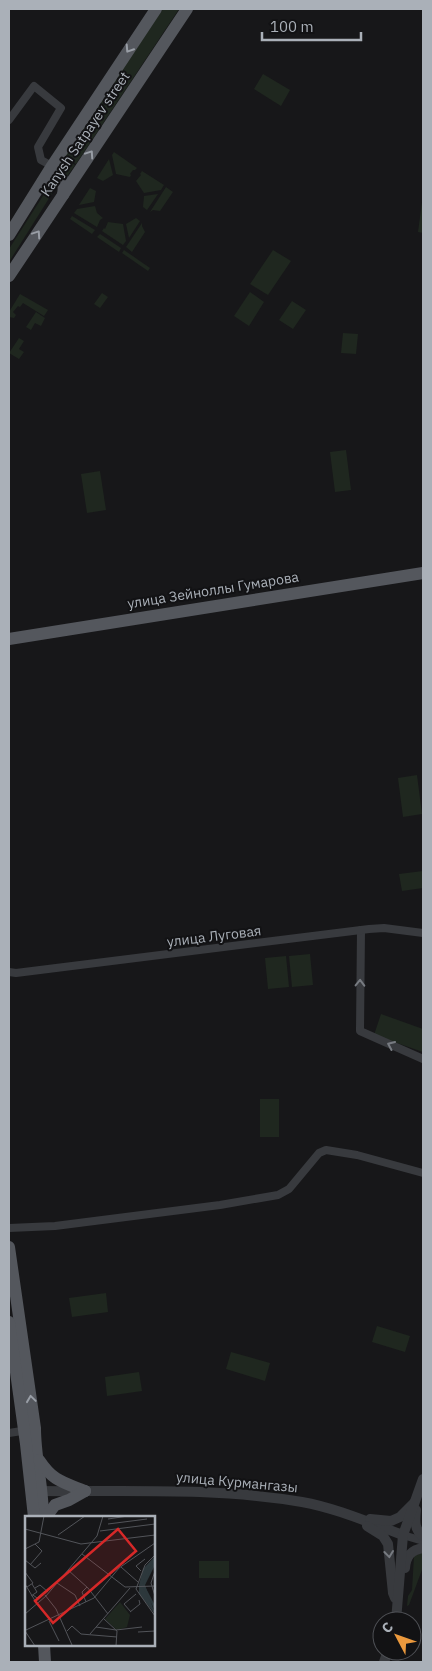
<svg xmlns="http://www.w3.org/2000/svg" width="432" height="1671" font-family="'IBM Plex Sans',sans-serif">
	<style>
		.green { fill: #1f271f }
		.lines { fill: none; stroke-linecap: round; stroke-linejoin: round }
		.minor { stroke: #383a3e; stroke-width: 8 }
		.tertiary { stroke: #383a3e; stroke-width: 10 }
		.primary { stroke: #54575d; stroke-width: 12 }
		.oneway { stroke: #999ea6 }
		.oneway2 { stroke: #777b81 }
		.labels { text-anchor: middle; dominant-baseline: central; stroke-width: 4; stroke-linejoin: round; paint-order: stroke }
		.street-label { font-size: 14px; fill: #aab0b8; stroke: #121214 }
		.inset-river { fill: none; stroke: #2d383c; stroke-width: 2.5 }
		.inset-road { fill: none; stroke: #525459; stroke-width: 1 }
		.view { fill: #d62828; fill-opacity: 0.15; stroke: #d62828; stroke-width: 2.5 }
		.inset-edge { fill: none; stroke: #aab0b8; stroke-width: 2.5 }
	</style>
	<rect width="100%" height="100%" fill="#171719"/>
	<g class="green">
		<polygon points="163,9 179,9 76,164 64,155"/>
		<polygon points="263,74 290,90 281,106 254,89"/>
		<polygon points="114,152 137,168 135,170 133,170 130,174 131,175 130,177 116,174 112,155"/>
		<polygon points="63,157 75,165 66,178 54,171"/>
		<polygon points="109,159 113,175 103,181 97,178"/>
		<polygon points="142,171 164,185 161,190 144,193 136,181 141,175 140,174"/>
		<polygon points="166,187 173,192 160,211 153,210 150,212"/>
		<polygon points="48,188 53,192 9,262 9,249"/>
		<polygon points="90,188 96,191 94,202 79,205"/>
		<polygon points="158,194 147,210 143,207 144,196"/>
		<polygon points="423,195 423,233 418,232"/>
		<polygon points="95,206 97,213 103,218 100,220 97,227 74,213 77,209"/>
		<polygon points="72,216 95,230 92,234 70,219"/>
		<polygon points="136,218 140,221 129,238 126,224"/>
		<polygon points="108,222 123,224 126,241 123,245 102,231 104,228 105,229"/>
		<polygon points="142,223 142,226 145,232 132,252 126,247"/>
		<polygon points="100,234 121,248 119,252 97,237"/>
		<polygon points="124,250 150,268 148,271 122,253"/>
		<polygon points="273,250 291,261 268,295 250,284"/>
		<polygon points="250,292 264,302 249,326 234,316"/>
		<polygon points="102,293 108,297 100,308 94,304"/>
		<polygon points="20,294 48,310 44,316 23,303 20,307 18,306 13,312 16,315 14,318 9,317 9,312"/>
		<polygon points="292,301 306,310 293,329 279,320"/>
		<polygon points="36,312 45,318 41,326 35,323 31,330 26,327"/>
		<polygon points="343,333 358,334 356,354 341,353"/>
		<polygon points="19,338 24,341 19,349 24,352 19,359 9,353"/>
		<polygon points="346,450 351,490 335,492 330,452"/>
		<polygon points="100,471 106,510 87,513 81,474"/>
		<polygon points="417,775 422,814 403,817 398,778"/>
		<polygon points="423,871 423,888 402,891 399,874"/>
		<polygon points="310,954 313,985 292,987 289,956"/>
		<polygon points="286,956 289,987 268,989 265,958"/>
		<polygon points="381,1014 423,1029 423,1052 374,1035"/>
		<rect x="260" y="1099" width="19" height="38"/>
		<polygon points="106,1293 108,1312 72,1317 69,1298"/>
		<polygon points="377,1326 410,1336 405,1352 372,1342"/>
		<polygon points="231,1352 270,1363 265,1381 226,1369"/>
		<polygon points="139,1372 142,1391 107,1396 105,1377"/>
		<polygon points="423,1552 423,1567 409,1605 407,1606 408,1596 412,1590 414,1556"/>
		<rect x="199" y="1561" width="30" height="17"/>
	</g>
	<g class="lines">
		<g class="minor">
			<polyline points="9,120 34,86 61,108 38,147 41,160 52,166"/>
			<polyline points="361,930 360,1031 423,1059"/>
			<polyline points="9,972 16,973 369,929 384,928 423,933"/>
			<polyline points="9,1228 55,1226 220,1205 278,1195 289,1189 319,1153 326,1150 357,1155 423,1173"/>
			<polyline points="9,1433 28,1430"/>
			<polyline points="403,1535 423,1541"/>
		</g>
		<g class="tertiary">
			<path d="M35,1491c89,1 179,-4 267,11 34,6 68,21 101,33"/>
			<path d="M416,1510c-1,10 -2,20 7,26"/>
			<polyline points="370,1519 391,1521 400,1517 414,1503"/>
			<polyline points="367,1526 383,1536 388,1544 393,1593 395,1598"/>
			<path d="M405,1568c1,-12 6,-18 18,-20"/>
			<polyline points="396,1621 403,1535 423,1479"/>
			<polyline points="384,1662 388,1651"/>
		</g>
		<g class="primary">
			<path d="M43,181c15,-11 23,-5 20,14"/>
			<polyline points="9,235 52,166 156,9"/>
			<polyline points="9,276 187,9"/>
			<polyline points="9,639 423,573"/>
			<path d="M9,1247l26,181c0,30 8,59 8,89"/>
			<polyline points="9,1322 26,1444 34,1517"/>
			<path d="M39,1460c14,21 23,22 46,31"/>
			<polyline points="46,1517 55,1505 69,1500 85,1491"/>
			<polyline points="44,1645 45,1662"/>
		</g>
	</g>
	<defs><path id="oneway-chevron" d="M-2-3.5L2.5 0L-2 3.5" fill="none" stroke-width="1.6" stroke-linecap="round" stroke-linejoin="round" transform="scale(1.25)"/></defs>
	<g class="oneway">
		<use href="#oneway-chevron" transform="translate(129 49) rotate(123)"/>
		<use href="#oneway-chevron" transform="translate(90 154) rotate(-56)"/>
		<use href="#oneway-chevron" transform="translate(37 234) rotate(-56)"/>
		<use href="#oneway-chevron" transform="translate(31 1399) rotate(-98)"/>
	</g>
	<g class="oneway2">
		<use href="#oneway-chevron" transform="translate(360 983) rotate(-89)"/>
		<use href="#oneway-chevron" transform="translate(391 1045) rotate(-156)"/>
		<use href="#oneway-chevron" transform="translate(389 1554) rotate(83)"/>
	</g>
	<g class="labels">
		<g class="street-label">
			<text transform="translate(85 134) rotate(-56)">Kanysh Satpayev street</text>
			<text transform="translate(213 590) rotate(-9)">улица Зейноллы Гумарова</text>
			<text transform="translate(214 936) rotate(-7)">улица Луговая</text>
			<text transform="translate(237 1482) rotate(5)">улица Курмангазы</text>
		</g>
	</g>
	<g transform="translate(25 1516)">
		<rect width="130" height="130" fill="#171719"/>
		<path d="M95,86l10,13 -3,12 -10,3 -12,-11z" fill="#1f271f"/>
		<path d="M130,40v9l-10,20 10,29 -16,-20v-9l4,-16z" fill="#2d383c"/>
		<path class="inset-river" d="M119,68l5,-15 6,-6M119,71l11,21"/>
		<path class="inset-road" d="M83,3l20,-3M83,8l39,-5M0,13l56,15 74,-9M75,15l55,-7M33,19l27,-19M0,33l14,-7 5,-26M57,38l43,33 30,-1M130,39l-10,10 -9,24 19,27M0,44l10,8 6,-5M5,49l12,-14 -7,-7M96,51l17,15M43,54l20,18 20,26M116,55l-5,-5 9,-7M130,55l-4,12 4,13M0,56l8,11 -6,4M32,67l18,12 5,11M0,68l12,20M10,72l5,-3 8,7M8,79l4,3 8,-7M20,79l11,14 16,36M6,80l6,-4 -5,-8M61,86l-4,-10 5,-5M105,96l10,-8 -1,-4M106,96l-7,-8 12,-10M0,98l21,-18 51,-60 6,-20M79,103l13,12 -1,15M24,105l10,20M71,111l20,3 26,-3M1,114l68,-32 25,-30 36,-25M0,115l10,15M42,115l5,-5 9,8 36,3M113,116l17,-1M65,118l40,-46"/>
		<path class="view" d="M93,13l18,22 -83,72 -18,-22z"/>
		<rect width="130" height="130" class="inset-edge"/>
	</g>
	<rect width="432" height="1671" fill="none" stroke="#aab0b8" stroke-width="20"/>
	<g transform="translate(397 1636) rotate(311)"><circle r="24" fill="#121214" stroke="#4f5156"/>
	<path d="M0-4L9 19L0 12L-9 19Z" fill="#eb993d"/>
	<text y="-8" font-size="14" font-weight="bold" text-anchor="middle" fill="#aab0b8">С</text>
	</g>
	<path d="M262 32v8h99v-8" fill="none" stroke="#aab0b8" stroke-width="2.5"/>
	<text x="270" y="32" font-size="15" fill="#aab0b8" stroke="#121214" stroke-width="4" paint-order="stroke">100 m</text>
</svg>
